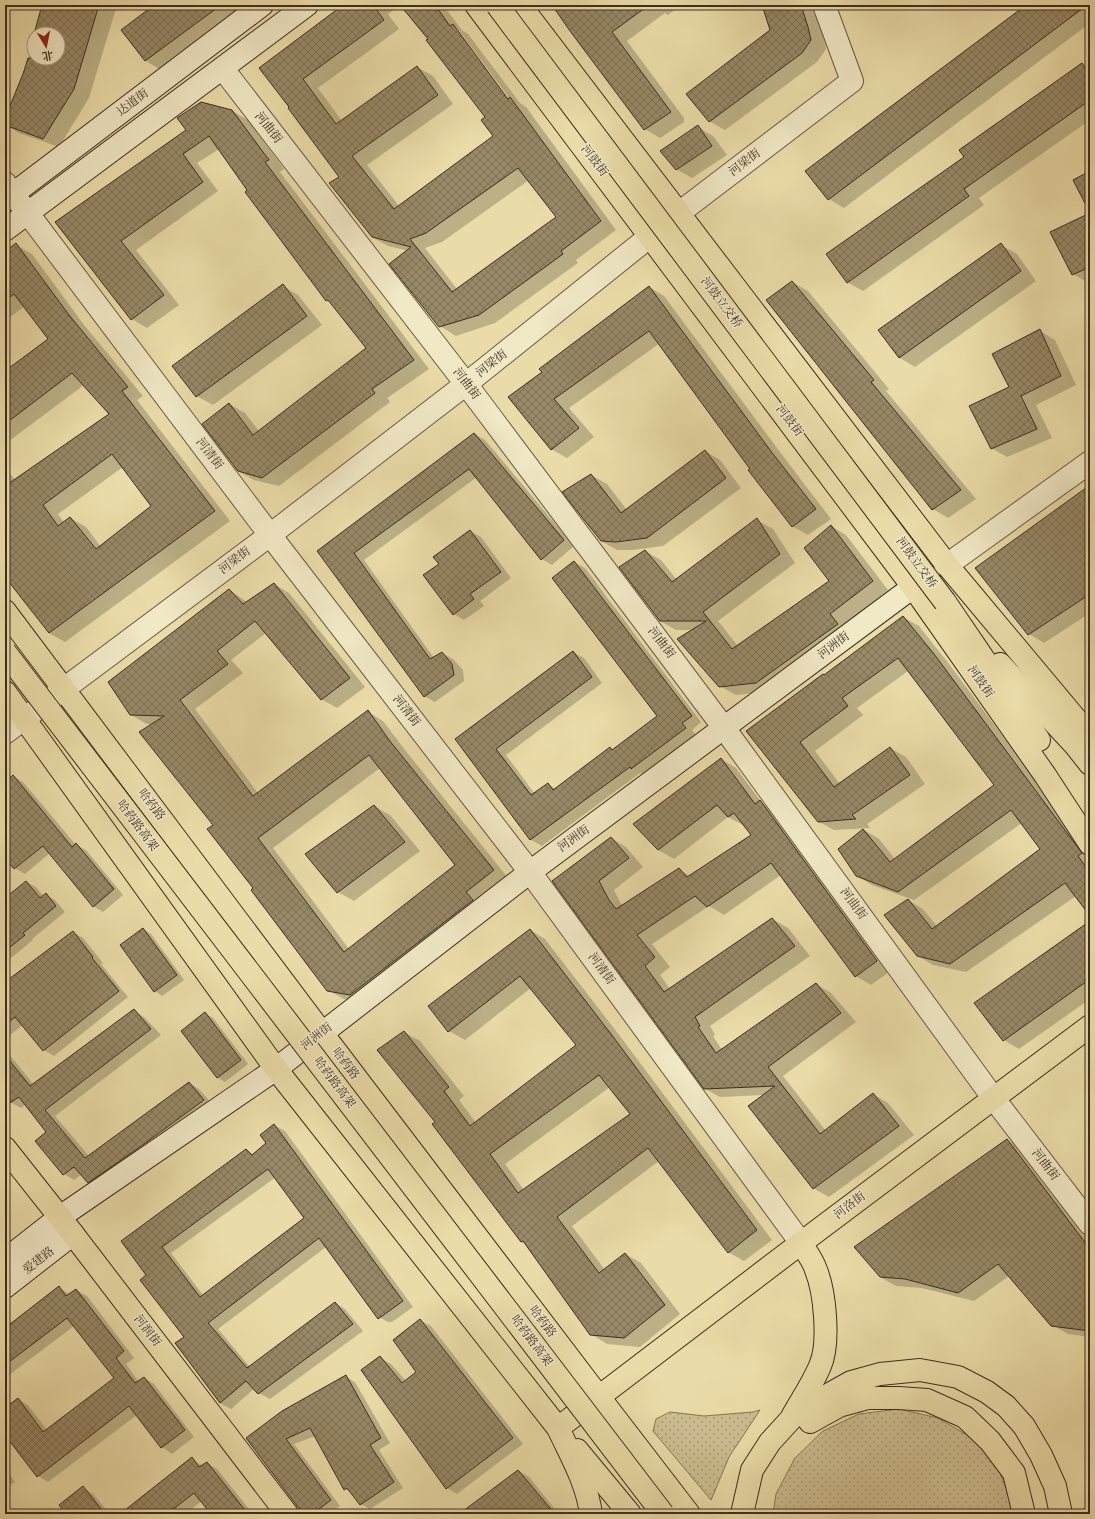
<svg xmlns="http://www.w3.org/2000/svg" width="1095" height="1519" font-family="'Sorts Mill Goudy','Noto Serif SC',serif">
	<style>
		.green { fill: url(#green-dots); stroke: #867659 }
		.shadow { fill: #0003; fill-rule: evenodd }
		.building { fill: url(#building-cross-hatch); stroke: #3e2d21; fill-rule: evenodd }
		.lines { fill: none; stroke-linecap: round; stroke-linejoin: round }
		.tertiary-casing { stroke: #695943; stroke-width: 24 }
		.secondary-casing { stroke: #3e2d21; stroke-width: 24 }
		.trunk-casing { stroke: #3e2d21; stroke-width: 24 }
		.tertiary { stroke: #f1e8c6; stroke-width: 22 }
		.secondary { stroke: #f1e8c6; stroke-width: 22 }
		.trunk { stroke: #eadca8; stroke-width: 22 }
		.trunk-bridge-casing { stroke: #3e2d21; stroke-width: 24; stroke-linecap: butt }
		.trunk-bridge { stroke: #eadca8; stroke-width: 22 }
		.labels { text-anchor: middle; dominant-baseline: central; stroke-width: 3; stroke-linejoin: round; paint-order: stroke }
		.street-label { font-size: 12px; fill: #3e2d21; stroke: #f1e8c6 }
	</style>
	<defs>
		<pattern id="green-dots" width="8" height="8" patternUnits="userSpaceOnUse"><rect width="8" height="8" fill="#cdbe91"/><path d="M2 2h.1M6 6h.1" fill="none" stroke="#a89b76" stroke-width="1.8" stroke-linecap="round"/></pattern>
		<pattern id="building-cross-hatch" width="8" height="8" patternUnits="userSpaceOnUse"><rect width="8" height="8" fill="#978867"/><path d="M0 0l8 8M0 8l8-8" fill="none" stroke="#7d7054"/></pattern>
	</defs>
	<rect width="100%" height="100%" fill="#eadca8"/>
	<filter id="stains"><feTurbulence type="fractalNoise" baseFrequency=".005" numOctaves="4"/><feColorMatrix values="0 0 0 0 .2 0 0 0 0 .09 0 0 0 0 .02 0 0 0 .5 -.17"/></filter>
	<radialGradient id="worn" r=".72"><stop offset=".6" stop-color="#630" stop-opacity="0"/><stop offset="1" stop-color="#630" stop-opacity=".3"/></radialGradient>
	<g class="green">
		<polygon points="899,1409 938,1418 972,1438 998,1468 1013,1506 1013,1514 773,1514 776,1494 795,1458 823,1431 859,1414"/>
		<polygon points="760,1410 729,1457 711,1500 653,1431 656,1419 670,1412 704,1416 753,1412"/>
	</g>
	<g class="shadow">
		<polygon points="5,5 10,5 13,8 5,13"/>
		<polygon points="43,5 117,5 89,98 59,147 19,133 5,125 5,121 24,75 34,38 34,58 58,58 58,34 35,34"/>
		<polygon points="155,5 249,5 161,70 146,61 123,30"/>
		<path d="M345,5h56l-13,9 11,15 -81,59 24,33 75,-54 16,9 20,28 -86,61 32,41 96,-70 -9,-19 -57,-78 -27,-34h41l19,25 6,4 52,69 6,4 90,123 -40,30 2,3 -83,60 -39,13 -16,-10 -31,-75 -21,-5 -16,-9 -32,-60 -49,-70 -31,-39zM455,29h3l54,73 -2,1zM529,180l28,37 -100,72 -32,-41 17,-6z"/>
		<polygon points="553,5 681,5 668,15 665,13 627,41 684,118 684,122 660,138 645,129"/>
		<polygon points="763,5 813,5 824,37 826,49 817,62 725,130 709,121 771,31"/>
		<polygon points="1028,5 1090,5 1090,23 844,208 829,199 806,171"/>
		<polygon points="1082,65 1090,69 1090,120 979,198 984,205 863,291 847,282 965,157"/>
		<polygon points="232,111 248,120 284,169 280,172 429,369 387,398 390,402 279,486 254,480 238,471 229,404 245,413 259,431 367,349 331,303 327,300 219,149 197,163 218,191 136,250 179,305 147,328 132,319 56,222"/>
		<polygon points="698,127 713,136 727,155 692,178 676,169"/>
		<polygon points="1090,214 1090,283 1088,283 1073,274"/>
		<path d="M16,245l16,9 52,71 59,71 -6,4 93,121 -165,121 -16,-9 -44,-58v-108l10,13 95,-66 -26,-29 -75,56 -4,-2v-66l44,-34 -24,-33 -20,15v-68zM123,467l30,39 -52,41 -15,-20 -16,-9 -6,5 -6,-9z"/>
		<polygon points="1001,245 1017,254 1036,281 915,367 900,358 880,330"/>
		<polygon points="792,282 808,291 889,389 886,391 976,499 948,518 933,509"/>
		<polygon points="283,286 298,295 322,325 213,405 197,396"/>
		<polygon points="649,287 664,296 789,464 831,519 808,535 792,526 660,343 569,408 594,437 567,458 551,449 544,372"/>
		<polygon points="1040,331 1055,340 1076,385 1036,405 1052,438 1007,457 991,448 1010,387"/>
		<polygon points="474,434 485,440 574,546 552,565 542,559 477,477 364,560 434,658 442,653 453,659 463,670 464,681 435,702 424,696 319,551"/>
		<polygon points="705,451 720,460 741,488 663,546 633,550 617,550 601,541 591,475 607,484 627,510"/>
		<polygon points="1090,486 1090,613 1044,643 1029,634"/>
		<polygon points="757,520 773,529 795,563 718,621 738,646 831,581 831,526 846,535 888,590 845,624 853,634 772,691 736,695 720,686 694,630 676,630 660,621 645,551 661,560 677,580"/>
		<polygon points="470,531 481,537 511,578 480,601 484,606 464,620 454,614 440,564"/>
		<polygon points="574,562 585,568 701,722 692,730 696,735 643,775 640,773 542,846 531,840 456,739 573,652 584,658 602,683 506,755 535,794 548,784 556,789 610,749 613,750 658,716"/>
		<path d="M274,584l15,9 76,94 -28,21 -16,-9 -55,-66 -35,27 12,13 -48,36 63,84 110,-81 15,9 22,29 104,129 -143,125 -22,-5 -16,-9 -74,-101 -40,-63 -61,-102h-6l-16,-9 98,-125 18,12zM380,768l76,98 -107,83 -76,-101z"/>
		<polygon points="903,617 919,626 949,664 1090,853 1090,914 1076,896 966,972 933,965 917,955 908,900 923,909 937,926 1041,849 1022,823 914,900 872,885 856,875 864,830 879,839 895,859 996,786 908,671 857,708 863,715 815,751 840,784 890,748 906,757 925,784 867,824 870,828 834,830 818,821 748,731"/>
		<polygon points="721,759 736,768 762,803 775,811 892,970 871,985 856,976 781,875 724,915 709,906 652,944 670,967 660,975 670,989 772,919 788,928 810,956 710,1026 715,1035 713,1036 722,1050 816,984 831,993 856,1022 783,1076 826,1131 873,1094 888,1103 914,1135 829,1197 813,1188 764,1095 720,1097 704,1088 554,882 611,838 626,847 643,867 614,890 622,906 679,870 690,876 752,835 745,826 728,817 674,859 658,850"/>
		<polygon points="13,776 23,782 76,845 86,850 123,895 103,912 93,906 50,853 25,874 15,868 10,863 8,865 5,863 5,783"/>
		<polygon points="374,806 390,815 420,851 354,901 338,892"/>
		<polygon points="26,882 36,887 43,896 46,895 55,900 65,912 32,939 33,940 5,963 5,900"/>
		<polygon points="1090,922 1090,999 1019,1049 1004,1040"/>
		<polygon points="143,929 151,934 184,980 162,996 155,991"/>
		<path d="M530,930l15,9 81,105 146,196 -28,21 -16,-9 -69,-91 -87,65 33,44 20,-16 16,9 39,51 -40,33 -33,-3 -16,-10 -65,-90 -4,-2 -86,-120 -32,-90 16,9 44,55 -5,4 17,23 102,-77 -47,-58 -66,52 -16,-9zM610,1087l21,27 -107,76 -19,-26z"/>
		<polygon points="73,932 83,938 103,963 101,964 128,997 54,1056 44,1050 23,1025 5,1039 5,983"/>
		<polygon points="134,1011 144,1017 161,1035 55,1116 89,1156 189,1083 199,1089 214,1106 98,1188 88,1182 82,1174 74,1180 64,1174 48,1132 26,1104 21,1108 10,1102 5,1096 5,1049 34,1085"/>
		<polygon points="205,1013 213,1018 248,1064 225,1082 217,1077"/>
		<path d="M274,1125l11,6 128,176 -21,15h-4l-11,-6 -51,-69 -108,82 32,38 85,-64 10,6 18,22 -93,68 -11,-6 -4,-5 -24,21 -11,-6 -34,-66 -38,-62 -26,-33 124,-92 8,5 14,-11zM276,1177l30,41 -103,77 -32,-42z"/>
		<polygon points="1007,1140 1023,1149 1090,1238 1090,1337 1068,1334 1052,1325 1009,1276 974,1301 922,1288 896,1286 880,1277"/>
		<polygon points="59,1288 70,1294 76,1290 87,1296 134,1358 126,1364 139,1382 144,1378 154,1384 194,1437 172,1454 162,1447 137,1415 48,1482 38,1476 5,1434 5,1409 18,1399 28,1405 47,1430 115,1378 74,1326 5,1378 5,1329"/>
		<polygon points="420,1320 431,1326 523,1444 457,1494 447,1488 380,1358 391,1364 406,1381 418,1372"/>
		<polygon points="346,1377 355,1382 390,1443 379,1450 403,1488 370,1509 361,1504 354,1494 345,1489 315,1436 294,1444 340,1506 329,1514 304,1514 247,1438"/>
		<polygon points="192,1459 203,1466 207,1463 217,1469 253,1514 212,1514 202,1501 185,1514 122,1514"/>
		<polygon points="5,1468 15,1482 5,1488"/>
		<polygon points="519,1471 529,1477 559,1514 461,1514"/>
		<polygon points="83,1488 93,1494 110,1514 67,1514"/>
	</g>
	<g class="building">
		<polygon points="42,5 99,5 74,89 43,139 5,125 5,118 23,74 28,58 58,58 58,34 34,34"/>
		<polygon points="154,5 221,5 145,61 121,30"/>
		<path d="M343,5h30l11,15 -81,59 33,45 81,-58 21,29 -86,61 42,53 99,-73 -12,-16 4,-3 -59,-77 2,-1 -28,-34h35l15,21 3,-2 55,75 2,-2 91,124 -40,30 2,3 -84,61 -40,12 -50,-63 22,-17 -39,-10 -43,-54 10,-6 -51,-69 1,-1 -30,-39zM518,168l38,49 -104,75 -42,-53 16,-6z"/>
		<polygon points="552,5 649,5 612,32 671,112 644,130 570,31"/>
		<polygon points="762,5 801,5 808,27 811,40 802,53 709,122 686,94 770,30"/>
		<polygon points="1026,5 1087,5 828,200 805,171"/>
		<polygon points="1082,63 1090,74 1090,100 964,189 969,196 847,283 826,254 964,157 959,150"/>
		<polygon points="201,102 232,110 269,160 265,162 414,360 372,389 375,393 262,478 238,471 202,424 229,403 253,435 366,348 328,300 326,301 245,192 247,190 209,136 183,154 203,182 121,241 164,295 131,320 55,222 186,130 177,118"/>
		<polygon points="698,125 712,146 676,170 660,151"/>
		<polygon points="1090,171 1090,267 1072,275 1050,232 1090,213 1073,180"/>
		<path d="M16,243l53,72 59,72 -6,4 93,120 -166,122 -44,-56v-91l104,-72 -37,-41 -67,51v-53l43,-32 -34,-45 -9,7v-49zM112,454l39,52 -55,43 -26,-32 -12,9 -15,-21z"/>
		<polygon points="1001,243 1021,271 899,358 878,330"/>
		<polygon points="792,281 874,380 871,382 961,490 932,510 766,300"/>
		<polygon points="283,284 307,316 196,397 172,366"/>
		<polygon points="649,286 773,454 816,509 792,527 748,470 750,469 649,331 554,399 579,428 551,450 508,397 542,372 539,369"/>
		<polygon points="1040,329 1061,376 1021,396 1037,429 991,449 969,406 1009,387 992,354"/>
		<polygon points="474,433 564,540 541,560 469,469 354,553 430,659 442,652 452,664 454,675 424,697 317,551"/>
		<polygon points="705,450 726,478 647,538 616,542 601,541 562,492 591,474 621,513"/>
		<polygon points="1090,485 1090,594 1028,635 975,568"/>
		<polygon points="757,518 780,554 703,612 732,649 829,581 804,548 831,525 873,581 830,614 838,624 756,683 719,687 677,639 706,621 660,621 619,567 645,550 672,582"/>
		<polygon points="470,530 501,572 470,594 474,599 453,615 423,575 439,564 433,557"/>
		<polygon points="574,561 692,716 682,723 686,728 631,769 630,767 530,840 455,739 573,651 592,677 496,749 531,795 548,783 553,790 610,747 612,750 657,716 552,578"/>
		<path d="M274,583l76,95 -29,22 -66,-79 -38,30 11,13 -48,36 73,96 115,-86 21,30 105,130 -28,22 7,8 -123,95 -23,-4 -76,-101 2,-2 -46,-59 6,-4 -74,-93 25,-16 -34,-1 -22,-33 121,-93 14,15zM369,755l86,110 -111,87 -86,-114z"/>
		<polygon points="903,616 934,654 1082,853 1078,856 1090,873 1090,916 1065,883 950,964 917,956 884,915 908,899 932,929 1040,849 1011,810 898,892 856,876 838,849 863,829 890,862 994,785 898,658 842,698 848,706 800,742 834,787 890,747 910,775 852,815 856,819 818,822 746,731 823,674 824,675"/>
		<polygon points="721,758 755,804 760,800 877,961 855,977 771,863 707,907 695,896 637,935 655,957 645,966 664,992 772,918 795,946 695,1017 700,1026 698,1027 716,1053 816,983 841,1013 768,1067 820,1134 873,1093 899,1126 813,1189 748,1106 775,1086 704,1089 552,881 611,837 629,858 599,881 609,900 616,909 679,868 687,877 751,835 734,813 728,817 717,805 658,850 633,824"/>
		<polygon points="13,775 72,847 76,843 114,889 93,907 43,846 14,869 5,858 5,782"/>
		<polygon points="374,805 405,842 337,893 305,854"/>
		<polygon points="26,881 40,898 46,893 56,906 23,933 25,935 5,951 5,898"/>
		<polygon points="1090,921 1090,979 1003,1041 974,1003"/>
		<polygon points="143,928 177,975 154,992 120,945"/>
		<path d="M530,929l81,105 146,196 -29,23 -80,-105 -91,69 42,56 26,-20 40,52 -41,33 -34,-3 -67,-94 -2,1 -89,-118 3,-2 -58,-72 27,-19 45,56 -5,4 26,35 106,-81 -56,-69 -72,56 -20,-26zM599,1075l31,39 -112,79 -28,-39z"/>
		<polygon points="73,931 93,957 92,958 119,991 43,1051 15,1017 5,1025 5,982"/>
		<polygon points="134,1009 151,1029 45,1110 85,1158 189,1082 204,1100 144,1144 88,1183 74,1167 63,1175 35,1141 46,1132 19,1097 5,1106 5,1055 30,1086"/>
		<polygon points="205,1012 241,1060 217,1078 181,1031"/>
		<path d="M274,1124l129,177 -25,18 -59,-81 -111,85 39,45 88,-66 18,22 -95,70 -12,-13 -26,22 -45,-60 9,-6 -44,-57 6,-5 -25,-34 125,-92 6,6 14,-12 -6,-8zM268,1169l36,49 -104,79 -38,-50z"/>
		<polygon points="1007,1139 1090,1249 1090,1331 1051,1326 998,1264 958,1293 905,1279 880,1277 854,1247"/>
		<polygon points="59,1286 66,1296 76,1289 124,1351 116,1358 135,1383 144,1377 185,1430 161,1448 129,1406 37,1477 5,1435 5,1408 18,1398 43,1432 114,1378 67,1318 5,1365 5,1328"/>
		<polygon points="420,1319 513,1438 446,1489 361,1370 380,1356 402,1383 416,1372 393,1340"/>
		<polygon points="346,1375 381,1438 370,1445 394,1482 360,1505 347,1488 344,1490 310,1428 286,1439 331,1500 312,1514 303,1514 246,1438 282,1411"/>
		<polygon points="192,1457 199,1467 207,1462 248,1514 211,1514 194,1493 167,1514 120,1514"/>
		<polygon points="518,1470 555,1514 459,1514"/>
		<polygon points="83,1486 105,1514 66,1514 59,1505"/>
	</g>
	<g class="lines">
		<g class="tertiary-casing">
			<g id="tertiary">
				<polyline points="223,69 466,384 724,728 994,1099 1090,1224"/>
				<polyline points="5,183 270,535 530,872 801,1243"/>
				<polyline points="947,565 1090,462"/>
				<polyline points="5,733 270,535 466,384 679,213 852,81 824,5"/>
			</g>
		</g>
		<g class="secondary-casing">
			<g id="secondary">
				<polyline points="5,200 262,5"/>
				<polyline points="5,230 307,5"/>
				<polyline points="5,1260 60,1217 276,1069 530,872 913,587 929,577"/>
				<polyline points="5,1287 73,1234"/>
			</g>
		</g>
		<g class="trunk-casing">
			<g id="trunk">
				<polyline points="476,5 913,587 1045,775 1090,844"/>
				<polyline points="520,5 947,565 1090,736"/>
				<polyline points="945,602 1039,740"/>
				<polyline points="5,611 322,1033 599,1397 689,1514"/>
				<polyline points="1000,664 1075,745 1090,764"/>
				<path d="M5,692l271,377 282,359c13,28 29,55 33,86"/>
				<polyline points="5,1148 73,1234 287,1514"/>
				<path d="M793,1415c9,-16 20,-32 27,-49 10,-22 5,-74 -4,-96 -3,-10 -10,-18 -15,-27"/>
				<polyline points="810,1422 839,1406 868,1398 899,1398 927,1400 965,1417 990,1441 1014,1473 1024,1514"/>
				<polyline points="558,1428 801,1243 1090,1026"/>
				<polyline points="577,1450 630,1514"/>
				<polyline points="742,1514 752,1470 770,1442 791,1419 819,1400 851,1382 880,1374 920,1370 958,1377 987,1392 1006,1406 1024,1426 1041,1455 1055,1486 1061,1514"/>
			</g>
		</g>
		<use href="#tertiary" class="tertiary"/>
		<use href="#secondary" class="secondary"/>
		<use href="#trunk" class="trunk"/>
		<g class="trunk-bridge-casing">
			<g id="trunk-bridge">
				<polyline points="497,5 945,602"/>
				<polyline points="5,652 663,1514"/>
			</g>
		</g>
		<use href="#trunk-bridge" class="trunk-bridge"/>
	</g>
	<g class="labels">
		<g class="street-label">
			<text transform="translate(133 103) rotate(-37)">达道街</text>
			<text transform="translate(268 128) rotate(52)">河曲街</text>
			<text transform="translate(594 161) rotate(53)">河鼓街</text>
			<text transform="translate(745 163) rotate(-37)">河梁街</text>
			<text transform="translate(721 303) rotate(53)">河鼓立交桥</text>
			<text transform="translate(492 364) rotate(-38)">河梁街</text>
			<text transform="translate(466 384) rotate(53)">河曲街</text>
			<text transform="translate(789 421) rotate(53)">河鼓街</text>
			<text transform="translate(209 454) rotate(53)">河清街</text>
			<text transform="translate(235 561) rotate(-37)">河梁街</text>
			<text transform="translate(916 563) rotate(54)">河鼓立交桥</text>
			<text transform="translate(661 643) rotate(53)">河曲街</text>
			<text transform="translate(834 646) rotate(-37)">河洲街</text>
			<text transform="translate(980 682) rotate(55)">河鼓街</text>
			<text transform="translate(406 711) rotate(52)">河清街</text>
			<text transform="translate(151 805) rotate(53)">哈药路</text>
			<text transform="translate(137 826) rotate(53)">哈药路高架</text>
			<text transform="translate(574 839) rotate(-36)">河洲街</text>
			<text transform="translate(853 904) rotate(54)">河曲街</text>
			<text transform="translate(601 969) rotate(54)">河清街</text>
			<text transform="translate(317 1037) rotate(-38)">河洲街</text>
			<text transform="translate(345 1064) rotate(53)">哈药路</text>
			<text transform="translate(334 1083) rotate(53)">哈药路高架</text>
			<text transform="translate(1045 1165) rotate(53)">河曲街</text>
			<text transform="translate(850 1206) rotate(-37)">河洛街</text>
			<text transform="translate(39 1261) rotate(-38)">爱建路</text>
			<text transform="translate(542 1322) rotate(53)">哈药路</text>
			<text transform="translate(147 1331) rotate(53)">河润街</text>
			<text transform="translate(531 1341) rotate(53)">哈药路高架</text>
		</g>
	</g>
	<rect width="1095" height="1519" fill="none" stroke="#eadca8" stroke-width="20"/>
	<rect x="6" y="6" width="1083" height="1507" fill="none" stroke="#3e2d21" stroke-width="2"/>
	<rect x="10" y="10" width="1075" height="1499" fill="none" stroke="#3e2d21"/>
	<g transform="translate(46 46) rotate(170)"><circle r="19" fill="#f1e8c6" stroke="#a99d84"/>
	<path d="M0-3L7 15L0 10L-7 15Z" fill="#8f2418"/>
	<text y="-6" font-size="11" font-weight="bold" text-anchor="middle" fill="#3e2d21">北</text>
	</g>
	<rect width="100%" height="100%" filter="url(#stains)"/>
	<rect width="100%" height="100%" fill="url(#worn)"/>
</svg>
